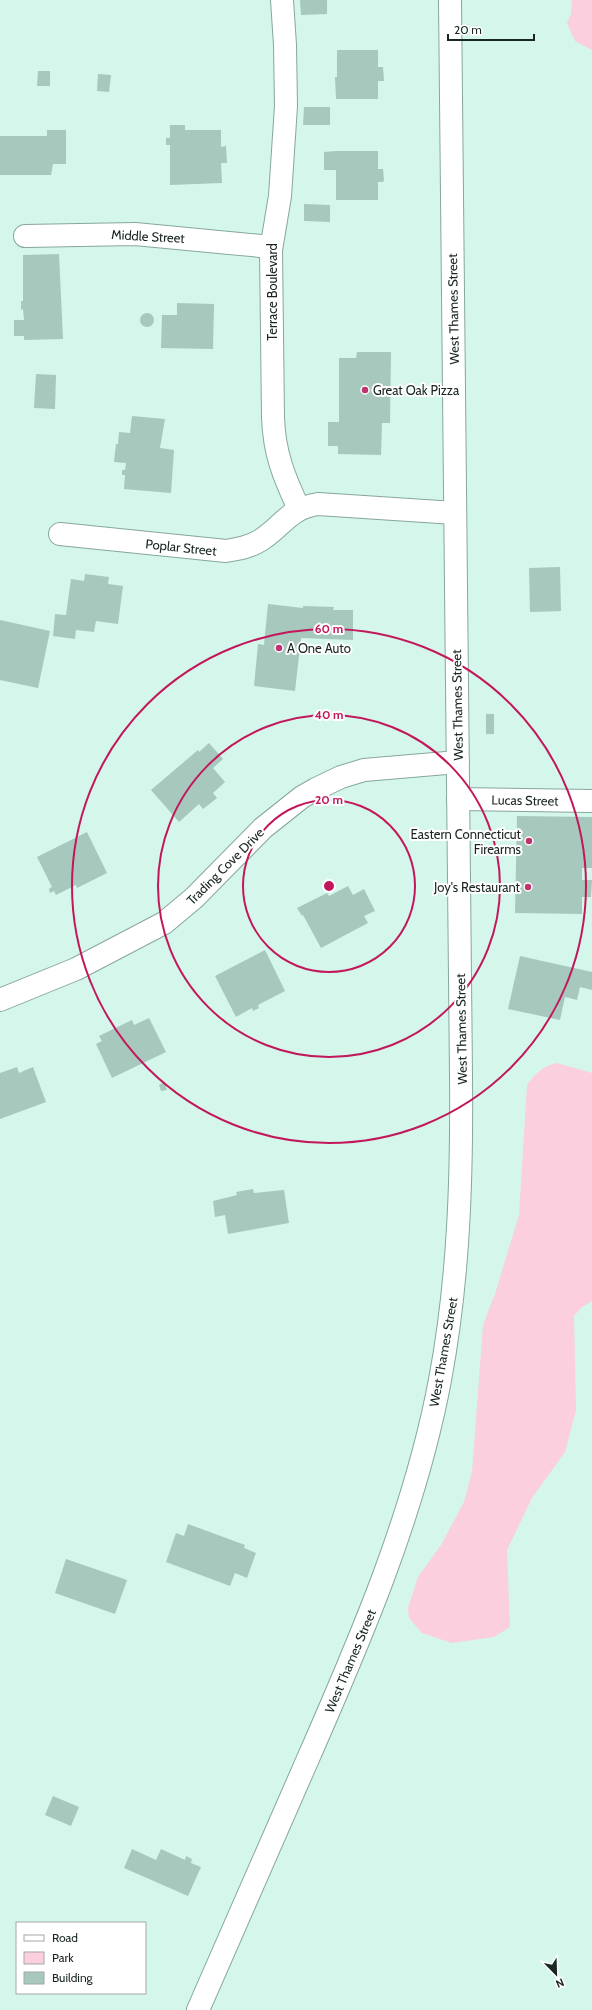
<svg xmlns="http://www.w3.org/2000/svg" width="592" height="2010" font-family="Cabin,sans-serif">
	<style>
		.green { fill: #fbcfdd }
		.building { fill: #a7c8bd }
		.lines { fill: none; stroke-linecap: round; stroke-linejoin: round }
		.street-casing { stroke: #87a79c; stroke-width: 24 }
		.secondary-casing { stroke: #87a79c; stroke-width: 24 }
		.street { stroke: #fff; stroke-width: 22 }
		.secondary { stroke: #fff; stroke-width: 22 }
		.ring { fill: none; stroke: #c2185b; stroke-width: 2 }
		.poi-dot { fill: #bd3470; stroke: #fff; stroke-width: 1.5 }
		.labels { text-anchor: middle; dominant-baseline: central; stroke-width: 4; stroke-linejoin: round; paint-order: stroke }
		.street-label { font-size: 13px; fill: #192621; stroke: #fff }
		.poi-label { font-size: 13px; fill: #192621; stroke: #fff; text-anchor: start }
		.centre { fill: #c2185b; stroke: #fff; stroke-width: 2 }
		.ring-label { font-size: 12px; text-anchor: middle; font-weight: bold; fill: #c2185b; stroke: #fff; stroke-width: 4; stroke-linejoin: round; paint-order: stroke }
	</style>
	<rect width="100%" height="100%" fill="#d4f6eb"/>
	<g class="green">
		<polygon points="572,0 592,0 592,50 575,41 567,23 571,14"/>
		<path d="M557,1063l35,10v228l-11,7 -7,8 2,94 -11,42 -33,46 -25,52 3,77 -16,10 -42,6 -30,-10 -13,-15 -1,-10 10,-31 23,-32 23,-43 8,-30 11,-147 12,-31 24,-79 8,-130c8,-12 17,-19 30,-22z"/>
	</g>
	<g class="building">
		<polygon points="300,0 327,0 327,14 301,15"/>
		<polygon points="337,50 378,50 378,67 383,67 384,81 378,81 378,99 336,99 335,77 337,77"/>
		<polygon points="38,71 50,71 50,86 37,86"/>
		<polygon points="98,74 111,75 109,92 97,91"/>
		<polygon points="304,107 330,107 330,125 303,125"/>
		<polygon points="170,125 185,125 185,130 221,130 221,147 226,146 227,163 221,163 222,183 170,185 170,145 166,145 166,138 170,138"/>
		<polygon points="47,130 66,130 66,164 53,164 51,175 0,175 0,136 47,136"/>
		<polygon points="336,151 378,151 378,169 383,169 384,180 383,182 378,182 378,200 336,200 336,170 324,170 324,152"/>
		<polygon points="304,204 330,205 330,222 304,221"/>
		<polygon points="59,254 63,339 24,340 24,336 14,336 14,320 24,320 23,309 21,310 21,301 23,301 23,255"/>
		<polygon points="177,303 214,304 213,349 161,348 162,315 177,315"/>
		<circle cx="147" cy="320" r="7"/>
		<polygon points="357,352 391,352 390,423 382,423 381,455 338,454 338,446 328,446 328,422 339,422 339,358 356,358"/>
		<polygon points="36,374 56,375 55,409 34,408"/>
		<polygon points="132,416 165,419 160,448 174,450 171,493 124,489 125,475 122,475 122,470 125,470 126,463 114,462 116,444 118,444 119,432 130,433"/>
		<polygon points="560,567 561,611 530,612 529,568"/>
		<polygon points="85,574 109,577 108,584 123,586 118,624 96,621 94,632 76,630 75,639 53,636 55,614 66,615 71,579 84,581"/>
		<polygon points="268,604 303,608 303,606 334,607 333,610 353,610 353,640 301,638 295,691 254,686 258,644 264,645"/>
		<polygon points="0,620 50,631 38,688 0,680"/>
		<rect x="486" y="714" width="8" height="20"/>
		<polygon points="209,743 223,759 213,768 225,782 213,793 217,798 203,809 199,804 179,822 151,790 198,750 199,752"/>
		<polygon points="517,816 592,817 592,868 582,868 582,880 592,880 591,897 582,897 582,914 515,913"/>
		<polygon points="87,832 107,873 77,888 76,885 56,895 54,891 50,893 49,889 52,887 37,857"/>
		<polygon points="348,886 353,895 364,889 375,911 364,916 368,923 321,948 303,915 302,916 297,908 327,893 329,896"/>
		<polygon points="265,950 285,991 258,1005 259,1008 253,1011 252,1008 236,1017 215,976"/>
		<polygon points="520,956 592,972 592,990 580,987 577,1000 565,997 560,1020 508,1009"/>
		<polygon points="149,1018 166,1052 112,1078 96,1044 102,1041 99,1036 132,1020 134,1025"/>
		<polygon points="17,1067 19,1073 33,1067 46,1102 0,1119 0,1073"/>
		<polygon points="164,1082 167,1090 161,1091 159,1085"/>
		<polygon points="253,1189 254,1193 284,1190 289,1223 228,1234 225,1215 215,1217 213,1201 237,1195 236,1192"/>
		<polygon points="188,1524 245,1545 244,1548 256,1553 247,1578 235,1573 230,1586 166,1562 176,1533 184,1536"/>
		<polygon points="66,1559 127,1580 115,1614 55,1593"/>
		<polygon points="53,1796 79,1807 71,1826 45,1815"/>
		<polygon points="132,1849 156,1860 161,1849 185,1860 186,1856 192,1859 191,1863 201,1867 188,1896 124,1868"/>
	</g>
	<g class="lines">
		<g class="street-casing">
			<g id="street">
				<path d="M282,0l3,45 1,61 -6,90 -9,54 2,167c1,36 11,60 26,92"/>
				<polyline points="25,236 135,234 271,247"/>
				<path d="M60,534l166,17c12,-2 24,-4 35,-11 23,-15 27,-31 57,-36l137,9"/>
				<polyline points="458,799 592,801"/>
				<polyline points="0,1000 76,969 164,923 194,898 263,828 302,797 316,789 341,777 364,770 458,762"/>
			</g>
		</g>
		<g class="secondary-casing">
			<path id="secondary" d="M198,2010c37,-83 73,-166 109,-249 54,-123 108,-248 133,-381 19,-101 22,-203 21,-305l-11,-1075"/>
		</g>
		<use href="#street" class="street"/>
		<use href="#secondary" class="secondary"/>
	</g>
	<g class="ring">
		<circle cx="329" cy="886" r="86"/>
		<circle cx="329" cy="886" r="171"/>
		<circle cx="329" cy="886" r="257"/>
	</g>
	<g class="poi-dot">
		<circle cx="365" cy="390" r="4"/>
		<circle cx="279" cy="648" r="4"/>
		<circle cx="529" cy="841" r="4"/>
		<circle cx="528" cy="887" r="4"/>
	</g>
	<g class="labels">
		<g class="street-label">
			<text transform="translate(148 236) rotate(3)">Middle Street</text>
			<text transform="translate(272 292) rotate(-90)">Terrace Boulevard</text>
			<text transform="translate(453 309) rotate(-91)">West Thames Street</text>
			<text transform="translate(181 547) rotate(6)">Poplar Street</text>
			<text transform="translate(457 705) rotate(-91)">West Thames Street</text>
			<text transform="translate(525 800) rotate(1)">Lucas Street</text>
			<text transform="translate(225 866) rotate(-45)">Trading Cove Drive</text>
			<text transform="translate(461 1029) rotate(-91)">West Thames Street</text>
			<text transform="translate(443 1352) rotate(-80)">West Thames Street</text>
			<text transform="translate(350 1661) rotate(-67)">West Thames Street</text>
		</g>
		<g class="poi-label">
			<text x="373" y="390">Great Oak Pizza</text>
			<text x="287" y="648">A One Auto</text>
			<text x="521" y="834" text-anchor="end">Eastern Connecticut<tspan x="521" dy="15">Firearms</tspan></text>
			<text x="520" y="887" text-anchor="end">Joy's Restaurant</text>
		</g>
	</g>
	<circle cx="329" cy="886" r="6" class="centre"/>
	<g class="ring-label">
		<text x="329" y="633">60 m</text>
		<text x="329" y="719">40 m</text>
		<text x="329" y="804">20 m</text>
	</g>
	<rect x="16" y="1922" width="130" height="72" fill="#ffffff" stroke="#a3a8a6"/>
	<rect x="24" y="1935" width="20" height="6" fill="#ffffff" stroke="#a3a8a6"/>
	<text x="52" y="1942" font-size="12" fill="#192621">Road</text>
	<rect x="24" y="1952" width="20" height="12" fill="#fbcfdd" stroke="#a3a8a6"/>
	<text x="52" y="1962" font-size="12" fill="#192621">Park</text>
	<rect x="24" y="1972" width="20" height="12" fill="#a7c8bd" stroke="#a3a8a6"/>
	<text x="52" y="1982" font-size="12" fill="#192621">Building</text>
	<g transform="translate(556 1974) rotate(157)" stroke="#ffffff" stroke-width="3" paint-order="stroke">
	<path d="M0-3L7 15L0 10L-7 15Z" fill="#192621"/>
	<text y="-6" font-size="11" font-weight="bold" text-anchor="middle" fill="#192621">N</text>
	</g>
	<path d="M448 34v6h86v-6" fill="none" stroke="#192621" stroke-width="2"/>
	<text x="454" y="34" font-size="12" fill="#192621" stroke="#ffffff" stroke-width="3" paint-order="stroke">20 m</text>
</svg>
